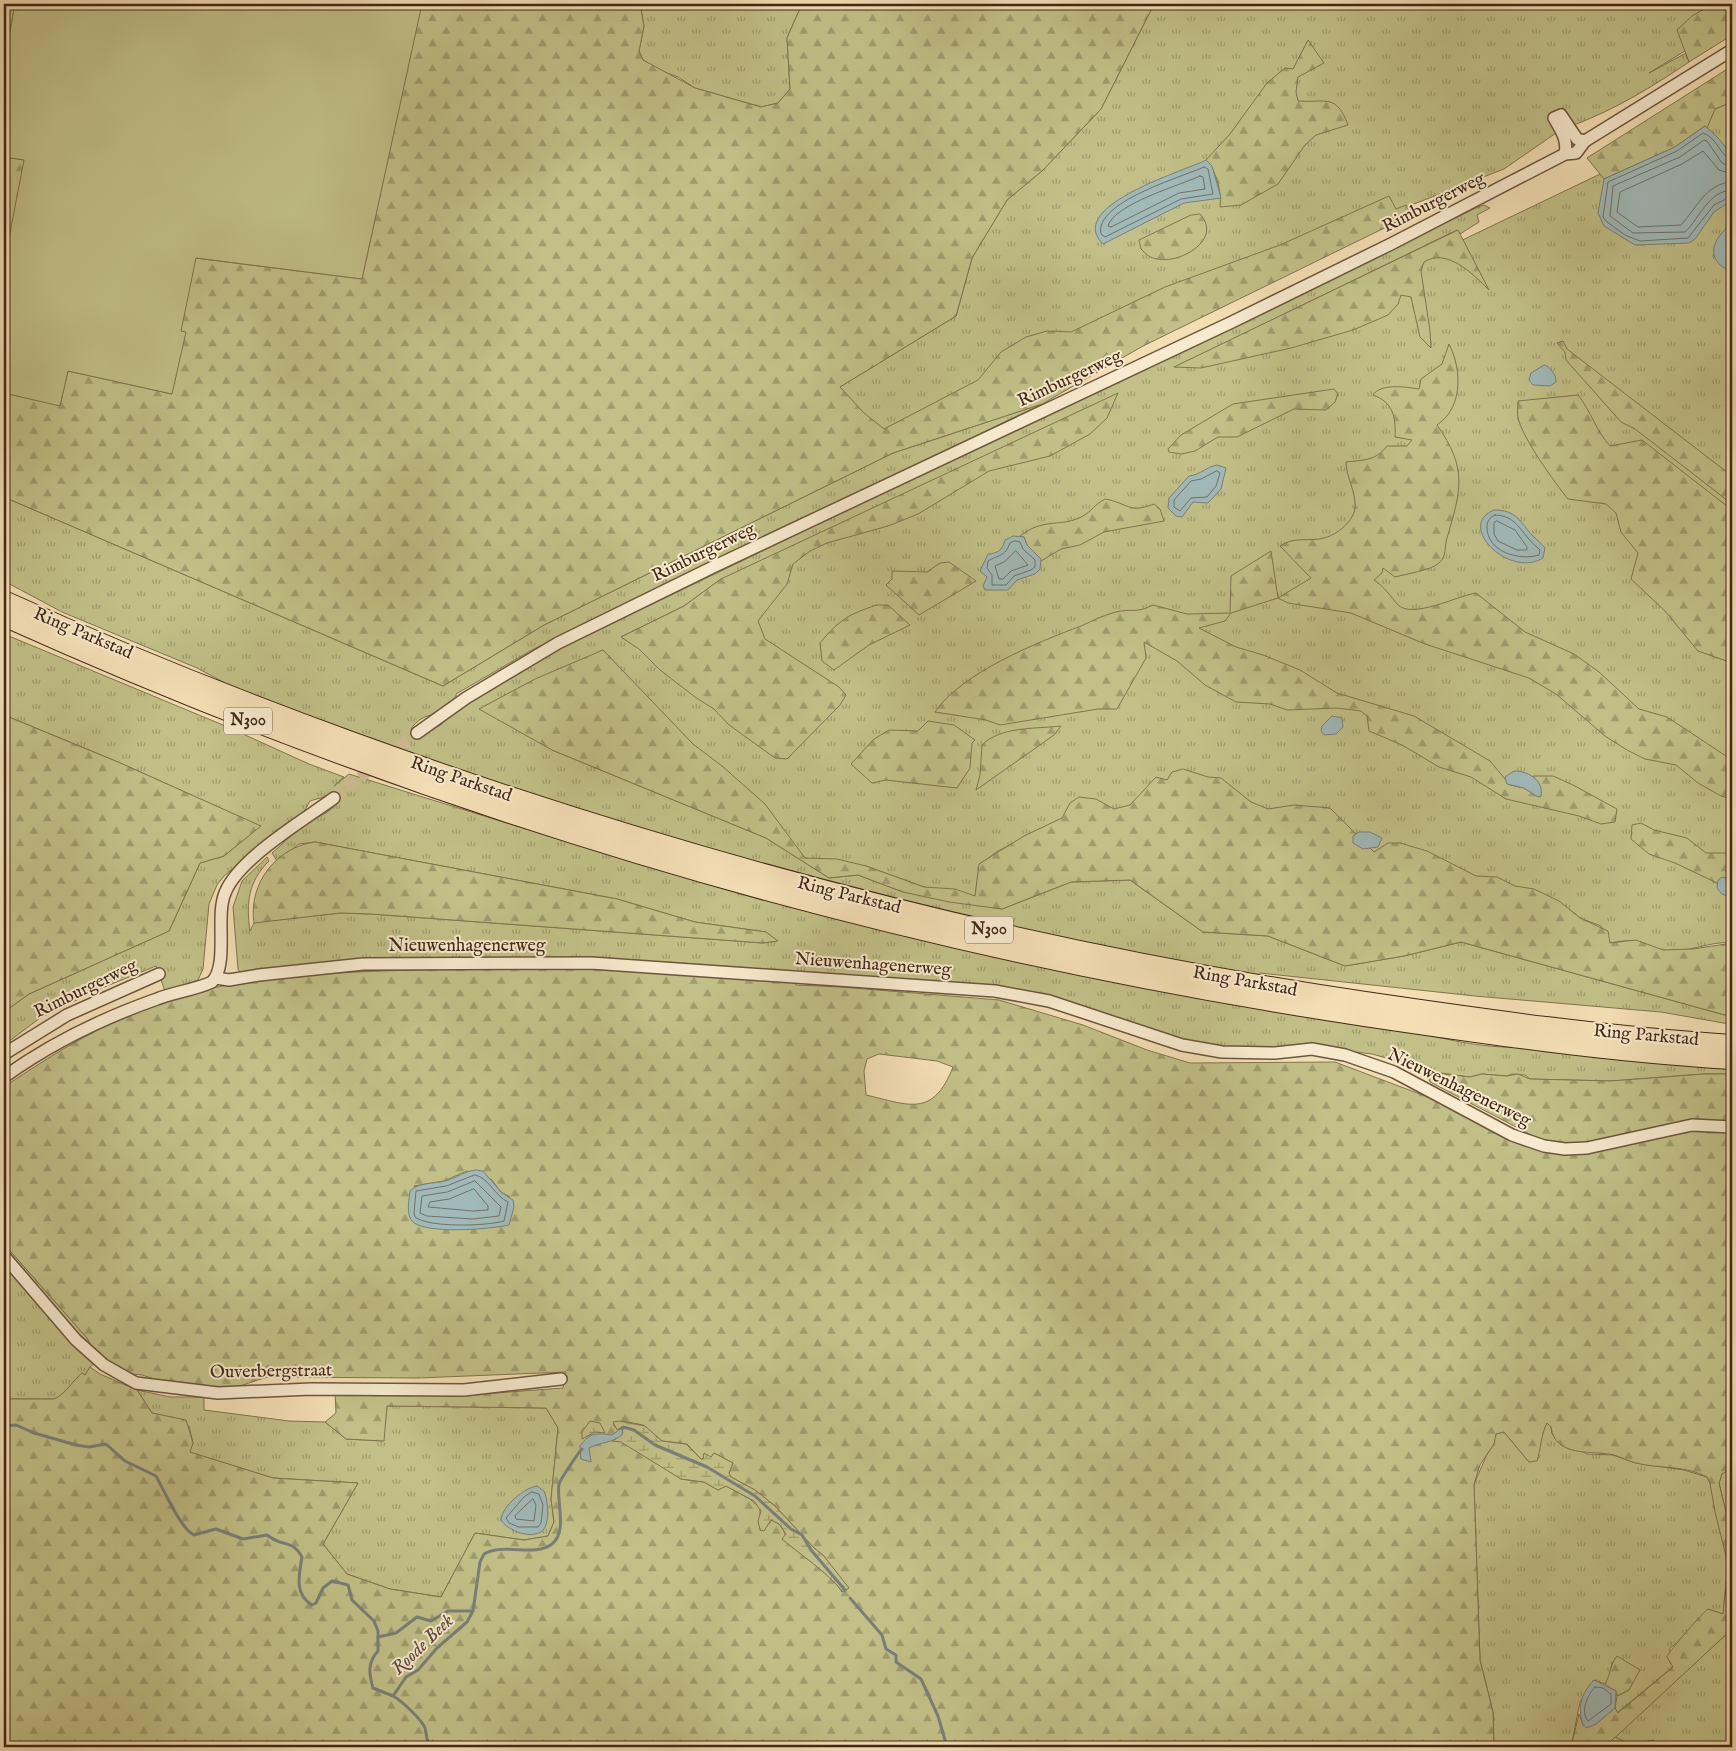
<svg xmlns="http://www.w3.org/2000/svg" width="1736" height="1751" font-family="'IM FELL English',serif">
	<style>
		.grass { fill: url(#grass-tufts); stroke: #81744f; fill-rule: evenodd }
		.forest { fill: url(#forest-firs); stroke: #81744f; fill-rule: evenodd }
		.wetland { fill: url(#wetland-marsh); stroke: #81744f }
		.garden { fill: #c2c088; stroke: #81744f }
		.water { fill: #a1bab9; stroke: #7a8078 }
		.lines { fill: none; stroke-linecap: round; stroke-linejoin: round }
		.shore { stroke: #707168; stroke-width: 1 }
		.stream { stroke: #7a8078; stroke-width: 3 }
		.minor-tunnel { stroke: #d0ba95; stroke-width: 11; stroke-dasharray: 11 5.5; stroke-linecap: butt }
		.minor-casing { stroke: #6d563e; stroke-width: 14 }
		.highway-casing { stroke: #402816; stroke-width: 20 }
		.minor { stroke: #f8eacf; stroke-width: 11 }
		.highway { stroke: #f4dfb5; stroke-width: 18 }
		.labels { text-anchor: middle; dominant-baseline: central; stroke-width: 4; stroke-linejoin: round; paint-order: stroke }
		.shield { fill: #f8eacf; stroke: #77624e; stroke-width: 1 }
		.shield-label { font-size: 16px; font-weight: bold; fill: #402816 }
		.street-label { font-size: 18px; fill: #402816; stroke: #f8eacf }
		.water-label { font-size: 19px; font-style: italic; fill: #584c3f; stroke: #f8eacf }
	</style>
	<defs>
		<pattern id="grass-tufts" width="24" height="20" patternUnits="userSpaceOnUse" patternTransform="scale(1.25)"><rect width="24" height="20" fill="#c2c088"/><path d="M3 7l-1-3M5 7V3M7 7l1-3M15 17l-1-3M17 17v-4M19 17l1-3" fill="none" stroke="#9f9c6e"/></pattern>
		<pattern id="forest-firs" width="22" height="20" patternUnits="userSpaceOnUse" patternTransform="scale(1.25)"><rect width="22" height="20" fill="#c2c088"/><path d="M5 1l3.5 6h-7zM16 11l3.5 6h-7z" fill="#9f9c6e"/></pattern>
		<pattern id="wetland-marsh" width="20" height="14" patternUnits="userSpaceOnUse" patternTransform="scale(1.25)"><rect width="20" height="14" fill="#c2c088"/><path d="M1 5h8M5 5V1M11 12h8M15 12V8" fill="none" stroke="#9f9c6e"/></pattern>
	</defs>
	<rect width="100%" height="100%" fill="#f4dfb5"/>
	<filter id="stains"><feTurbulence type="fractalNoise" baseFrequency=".004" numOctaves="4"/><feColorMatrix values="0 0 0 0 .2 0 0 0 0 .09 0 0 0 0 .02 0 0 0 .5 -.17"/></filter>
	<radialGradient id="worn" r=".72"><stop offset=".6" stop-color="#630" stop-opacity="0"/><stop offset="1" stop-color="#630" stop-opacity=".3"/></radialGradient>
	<g class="grass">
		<polygon points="640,4 802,4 787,38 790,89 778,103 761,107 695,88 678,77 656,69 643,60 639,51 644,26"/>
		<path d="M1154,4h578v18l-83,51 37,-20 3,9c-37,25 -73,47 -115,63l-2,-3 -68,47 -121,47 -509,232 -34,-61 116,-71 16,-58 35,-58 36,-30 58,-61z"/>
		<path d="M1732,93v850c-22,-3 -46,12 -69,7 -27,-6 -22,-13 -53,-7l-9,-17 -21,-8 -7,-6 -515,-92 -60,31 -18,13 -5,32 -51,-9 -58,-21 -61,-8 -44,-37 -158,-171 -22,11 -29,89 214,88 63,40 29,-3 45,17 99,17 69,-27 59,-2 73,52 65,4 77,30 59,-10 57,-14 271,75 -3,7 -68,-12 -186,-16 -215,-23 -3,5 -128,-24 -309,-72 -229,-66 -261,-89 -103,-43 -30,-16 -135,-56 -58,-31v-84l439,189 101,-61 349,-172 149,-49 -510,246 -76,44v3l-20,18c-10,-1 -20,6 -25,14l3,4 15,-1 13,-8 -2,-4 117,-70 847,-408 74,-35 6,-2 6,3 -13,7 2,7 -19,12 -3,-4 -282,137 54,-15 392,-188zM721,579l-85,68 -15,-10 63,-31z"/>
		<path d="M4,634l219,91 86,39 35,13 -10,9 15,-12 193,60 113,32 758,165c38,10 75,18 114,16l205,21v6h-28l-93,7 -81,-2 -5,-4 -13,-1 -5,2 -25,-2 -12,3 -29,-4 -69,-19 -40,-5h-101l-75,-16 -90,-31 -372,-32 -195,-1 -163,3 -89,12 -9,-15 -5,-62 9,-26 25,-24 2,4c-21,21 -23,42 -19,70l4,-8 5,-1 81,-9 31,1 392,29 14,-2 -11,-9 -71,-10 -78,-23 -302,-57 -16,2 -22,17 -5,-8c11,-9 21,-20 32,-29 10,-8 31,-10 33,-25l-10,-3 -17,5 -9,16 -19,11 -58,48 -7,9 -8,19 -6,65 -5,11 -33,11 -9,-25 -59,24 -57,28 -36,27v-33l25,-18 140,-63 31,-68 24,-7 36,-30 -142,-64 -114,-47z"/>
		<polygon points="4,1244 87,1338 99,1360 90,1367 85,1375 82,1373 61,1396 54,1399 4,1399"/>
		<polygon points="137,1390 170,1397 204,1397 204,1410 289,1421 325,1422 346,1439 383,1441 387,1406 546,1408 558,1428 551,1499 554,1522 548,1536 524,1540 475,1533 441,1597 390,1589 347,1574 323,1544 358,1483 273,1478 189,1452 193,1443 189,1426 152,1413"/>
		<polygon points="1547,1423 1551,1427 1552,1434 1587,1454 1613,1455 1636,1463 1684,1470 1707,1477 1710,1483 1728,1564 1723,1615 1708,1609 1683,1639 1670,1648 1670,1663 1674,1666 1617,1713 1615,1708 1617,1696 1629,1690 1612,1662 1610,1676 1605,1684 1594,1680 1580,1702 1571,1747 1494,1747 1493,1712 1480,1660 1474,1484 1496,1434 1504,1432 1529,1462"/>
		<polygon points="1732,1468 1732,1538 1719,1483 1722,1474"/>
		<polygon points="1732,1629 1732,1739 1727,1747 1662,1747 1653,1740 1631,1745 1615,1737"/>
	</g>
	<g class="forest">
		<polygon points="4,4 15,4 4,64"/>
		<polygon points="421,4 640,4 644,26 639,51 643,60 695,88 761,107 778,103 790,89 787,38 802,4 1154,4 1101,109 1043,170 1007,200 972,258 956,316 840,387 864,413 884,429 978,380 1001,352 1026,337 1047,331 1071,332 1165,287 1280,245 1389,196 1396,209 1406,205 1411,215 1143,346 1042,404 893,453 544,625 443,686 4,497 4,393 60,405 68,371 172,394 98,312 195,258 362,279"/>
		<polygon points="1713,4 1732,4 1732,35 1689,62 1677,30 1692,16"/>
		<path d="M1308,40l16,23 -26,14 -2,15 2,9c28,2 38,-8 50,24l-32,10 -11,10 -27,39 -37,21 -21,2c2,-15 -4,-37 -14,-47l24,-26 37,-51 18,-15 8,1z"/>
		<polygon points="1732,66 1732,102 1715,109 1707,128 1705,126 1675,147 1604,179 1587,158"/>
		<polygon points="4,157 25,160 4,264"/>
		<path d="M1200,214c23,25 -19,50 -43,45 -7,-1 -11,-5 -16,-10l-2,-9 52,-25z"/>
		<path d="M1458,230l31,60c-15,-15 -42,-43 -65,-28l-3,9 9,60 1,17 -11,-11 -9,-40 -10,-2 -3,9 -10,11 -35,15 -62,18 -90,20 -27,-1z"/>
		<polygon points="1563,341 1567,349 1732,476 1732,504 1635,429 1621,422 1566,360 1565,352 1557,343"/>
		<path d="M1449,344c10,20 13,46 2,66 -3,6 -9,11 -14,15 31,44 24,65 10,113 -3,9 0,18 -8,25 -7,7 -33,11 -44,14l-12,-9 -1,5 -8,7c11,7 16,16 24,25 15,14 59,-9 78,-12l49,39 49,22 25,18 40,37 28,8 65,43v39l-11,-3 -23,-13 -22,-18 -31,-6 -18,-9 -22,-14 -49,-42 -27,-16 -104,-34 -74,-31 -63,-10 -10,-5 -47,15 -6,8 -26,7 37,19 27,8 37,15 37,23 77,23 76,45 20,24 14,3 15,9 2,-1 -3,-13 -5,-7h20l20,9 44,24 -2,13 -14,2 -22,-8 -73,-17 -35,-22 -32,-10 -37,-22 -33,-14 -2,-15 -6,-5 -24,-3 -50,2 -17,-6 -34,-2 -31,-17 -28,-24 -33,-19 2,16 -29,51h-19l-98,16 -14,-5 -51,-8c26,-39 103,-70 146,-86 11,-5 23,-11 35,-14 15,-4 20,2 37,-7l34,9 43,-1 1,-37 40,-25 7,47 33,-20 -31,-32c14,-10 29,-4 44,-8 13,-3 31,-18 31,-31 1,-16 -9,-30 -9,-45 17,-2 30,-1 41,-16h20l5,-6 -17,-3c1,-20 -2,-35 -22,-42 8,-12 33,-8 46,-6l2,-10 21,-15z"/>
		<polygon points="1334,389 1338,394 1335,402 1326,410 1294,409 1237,437 1218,437 1195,451 1181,454 1169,452 1168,449 1181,435 1233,404"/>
		<polygon points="1118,393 1107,418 1090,434 1050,456 989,471 918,514 888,526 827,543 810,551 793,564 787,584 758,621 765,639 839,687 846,695 840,705 787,759 775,758 743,735 728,724 714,709 695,697 660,670 639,649 621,637 684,606 721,579"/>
		<path d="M1578,395c13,16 18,36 32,51l32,-6 90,70v153l-34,-12 -33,-40 -34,-32 7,-26 -17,-21 -5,-19 -10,-9 -38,-5c-13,-16 -47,-63 -50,-82 -1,-5 0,-11 0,-16z"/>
		<path d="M1105,499c23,4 24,15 49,5l6,5 4,12 -60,11 -24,13 -19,4 -20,12 -14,-16 -3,-8 -4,-1c24,-19 42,-8 63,-20 8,-4 13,-13 22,-17z"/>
		<polygon points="949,562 976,581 919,615 886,585 892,579 892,571 927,572 940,563"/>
		<path d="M877,605h11l22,20 -41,20 -35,25 -12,-9 -2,-18c19,-23 29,-29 57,-38z"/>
		<polygon points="603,650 693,744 722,766 765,804 805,858 837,859 866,866 924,887 955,889 975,896 979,864 1024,836 1062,818 1070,803 1079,797 1096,799 1114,809 1130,805 1156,777 1167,780 1172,772 1183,769 1208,777 1221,778 1251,802 1268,809 1294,805 1330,808 1374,852 1388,843 1400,843 1427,851 1476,876 1497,877 1515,886 1534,889 1559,901 1580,918 1608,931 1610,943 1636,940 1663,950 1693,949 1732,943 1732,1017 1461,942 1404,956 1345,966 1268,936 1203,932 1130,880 1071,882 1002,909 949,902 903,892 858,875 829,878 766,838 552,750 479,709 535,679"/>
		<polygon points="4,715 118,762 261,826 224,856 200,863 169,931 29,994 4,1012"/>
		<polygon points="928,721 954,725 975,740 972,743 970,768 957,788 886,780 872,783 851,764 874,739 889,730 918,731"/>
		<path d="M1061,726l-7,9 -78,55 4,-15 2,-30c19,-19 54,-16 79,-19z"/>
		<polygon points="1641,823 1654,830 1687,838 1706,853 1732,853 1732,880 1724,877 1717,883 1675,863 1649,854 1631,839 1632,825"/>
		<path d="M315,842l302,57 78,23 71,10 12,9 -15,2 -392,-29 -31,-1 -86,10c-6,-40 23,-76 61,-81z"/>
		<path d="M499,969l195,1 98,9 4,6 45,2 158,13 84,25 64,25 43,13 145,-1 114,43 49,28 31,14 45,7 16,-1 101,-22 41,2v335l-10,6 -3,9 13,54v92l-127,118h-34l8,-33 4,11 13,-1 19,-16 3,5 55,-46 -6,-10c1,-5 37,-46 41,-48l15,5 5,-50 -13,-52 -5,-29 -3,-6c-22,-12 -48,-8 -71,-14 -8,-2 -15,-6 -22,-8 -22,-5 -59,3 -63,-28l-4,-4c-6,11 -6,26 -10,38l-8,1 -25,-30 -8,2 -2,10 -14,21 -6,19 6,176 13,52 1,35h-1490v-348h50c12,-5 18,-18 28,-26l3,2 5,-8 10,7 37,16 15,23 34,7 7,23 -3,9 83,26 85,5 -35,61 24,30 43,15 51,8 34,-64 49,7 24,-4 6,-14 -3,-23 7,-71 -12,-20 -159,-2 -3,35 -38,-2 -21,-17 11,-9 -1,-21 147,2 81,-6 3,-16 -148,6 -151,-1 -42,14 -55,-7 -28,-9 -19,-2 -24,-13 -12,-22 -83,-94v-157c62,-42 132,-84 208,-99 94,-18 191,-18 287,-19zM879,1054l58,7 16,6c-20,51 -44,38 -87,28l-2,-24 3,-12zM467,1171l24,8 10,13 9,5 -96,-11 30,-5zM623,1421l20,4 19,16 25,3 14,15h2l1,-5 7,4 3,-5 19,10 -4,11 2,3 24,13 20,16 39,42 9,7 25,33 -6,4 -10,-14 -46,-36c0,-10 -4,-17 -14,-23l-3,5 -9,-7v-9l-10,-9 -24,-13 -8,4 -14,-8 -23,-3 -47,-30 -13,-8h-7l9,-14 -6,2 -4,-4z"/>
		<path d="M1435,1073l35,4 12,-3 25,2 11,-2 12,5 81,2 93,-7h28v48c-19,-2 -38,-3 -57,1 -48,10 -86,27 -136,16l-109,-57 -2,-5z"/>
		<path d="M1617,1656l23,14 -11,20 -12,6 -2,-5 -10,-7c6,-10 5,-20 12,-28z"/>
	</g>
	<g class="wetland">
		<polygon points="590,1421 600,1423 605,1433 595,1432 582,1439 582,1432"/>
		<path d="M619,1421l26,5 17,15 24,3 15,15h2l1,-6 7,4 3,-4 19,10 -4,10 2,4 24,13 20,16 39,42 9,7 26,33 -6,4c-16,-20 -41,-36 -61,-53l4,-5 -7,-10 -8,-4 -7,11 -4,-1 -2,-9 3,-10 -7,-10 -28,-15 -8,4 -14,-8 -23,-3 -60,-37 -9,-1 4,-2 6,-12 -5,3 -4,-8z"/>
		<polygon points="1615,1737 1631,1745 1653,1740 1662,1747 1605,1747"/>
	</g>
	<polygon class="garden" points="15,4 422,4 362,279 196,258 181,331 186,332 172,394 68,371 60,406 4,393 4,264 24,160 4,157 4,64"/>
	<g class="water">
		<path d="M1705,126c31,26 27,35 27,74l-18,12 -19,27 -6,4 -54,2 -31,-19 -6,-13 6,-34 71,-32z"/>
		<path d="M1206,160l6,6 9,32 -37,5 -81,41c-39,-38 82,-73 103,-84z"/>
		<path d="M1732,224v44l-6,1c-23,-13 -10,-34 6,-45z"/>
		<path d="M1544,365c6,1 13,11 12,17l-6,4 -17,-1 -4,-5 2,-7z"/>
		<path d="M1217,465l9,3 -5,21 -13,14 -15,-1 -11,15 -6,-1 -8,-8 1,-10 20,-22c11,-1 17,-9 28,-11z"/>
		<path d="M1494,510c24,0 26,13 39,26 4,4 8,7 12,12l-2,10c-33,21 -88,-32 -49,-48z"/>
		<path d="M1013,536l11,1 3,8 14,14 -1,10 -5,5 -18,6 -9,10h-23l-2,-4 4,-9 -7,-6 8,-17c10,-1 14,-3 17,-14z"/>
		<polygon points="1332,716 1342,718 1343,727 1336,734 1324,735 1321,731 1322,726"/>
		<path d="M1514,771c14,0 30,9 27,25l-3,1 -14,-9 -17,-4 -2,-7z"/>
		<polygon points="1370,832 1382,838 1378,847 1363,849 1353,843 1353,836 1359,832"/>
		<polygon points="1722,877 1732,880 1732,898 1722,894 1717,888 1718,880"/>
		<path d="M476,1170l7,1 18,21 12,8 1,7 -5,18c-17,4 -85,10 -97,-4 -6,-7 -3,-21 -2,-30 9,-9 24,-7 35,-10 11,-3 20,-10 31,-11z"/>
		<path d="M623,1427l-1,8c-10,8 -22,7 -33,13l2,14 -10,-3 -1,-13c10,-14 17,-13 32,-11z"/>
		<path d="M537,1486l7,5c4,9 7,34 -3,41 -12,7 -34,-2 -40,-12 1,-14 23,-32 36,-34z"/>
		<path d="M1594,1680l22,11 -1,17 -19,16 -9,4 -4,-3c-6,-17 -2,-32 11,-45z"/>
	</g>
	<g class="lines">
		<g class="shore">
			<path d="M1732,160c-10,-1 -15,-23 -29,-27l-26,18 -69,31 -5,35 4,5 18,13 15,6 48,-3 26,-33 18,-9"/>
			<path d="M1204,167l4,2 5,25 -32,5 -76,38 -4,-3c-7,-32 81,-57 103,-67z"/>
			<path d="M1732,167l-10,-4 -15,-22 -3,-1 -24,17 -67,29 -3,30 23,17 52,-1c15,-14 23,-41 47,-42"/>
			<path d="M1732,174l-13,-4 -16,-19 -21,13 -62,28 -3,20 21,15 43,-2c15,-16 25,-42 51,-43"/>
			<path d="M1200,176l3,1 2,12 -26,4 -68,34 -3,-1c6,-22 73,-41 92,-50z"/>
			<polygon points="1217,471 1220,473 1216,486 1207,497 1191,498 1180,511 1174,507 1174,500 1191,481 1201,479"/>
			<path d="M1495,515c17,0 23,11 33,23 3,4 8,8 12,12l-1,5c-20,6 -52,-3 -52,-28 0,-6 3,-10 8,-12z"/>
			<polygon points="1497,521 1515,530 1527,547 1527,550 1517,550 1498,541 1494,534 1494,523"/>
			<path d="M1015,541l5,1 3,7 12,11v7l-4,3 -17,6 -8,9h-14v-10l-5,-7 1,-7c10,-6 17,-4 22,-18z"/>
			<polygon points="1016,551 1028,565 1011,571 1003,579 999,579 995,566 1004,562"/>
			<path d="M475,1175c13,2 20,21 33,27l-4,19c-17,5 -75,7 -89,-4l-1,-4 2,-22 30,-5z"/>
			<polygon points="475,1181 501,1207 499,1216 473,1219 427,1216 420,1213 422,1196 447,1192"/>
			<polygon points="474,1189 488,1206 488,1210 473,1211 428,1207 430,1202 449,1199"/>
			<polygon points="532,1492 539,1494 543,1505 541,1523 538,1527 519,1527 509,1523 506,1518 524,1497"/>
			<polygon points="533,1499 536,1505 534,1521 516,1519 515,1516"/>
			<path d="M1595,1687l8,1 8,6v10l-23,17c-8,-10 -1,-25 7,-34z"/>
		</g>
		<g class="stream">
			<path d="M4,1426l12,-1 18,8 42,12 13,2 17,-3 19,17 31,15c8,14 24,52 38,59l22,-6 27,10 24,-4c16,13 24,3 35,22 -3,18 -8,37 10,48l4,-2 7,-15 9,-7 16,4 4,15 22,21 4,10v20c-11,12 -9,23 -5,37l20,8 13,-19 12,-7 19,-22 30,-26 6,-11 7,-49 4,-8c20,-12 50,4 68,-10 16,-13 4,-43 7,-60 1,-4 19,-31 23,-35"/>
			<polyline points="622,1429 623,1427 634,1430 655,1445 707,1467 755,1496 791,1529 802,1535 811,1550 845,1590"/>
			<polyline points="850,1598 882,1635 886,1649 896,1655 896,1662 921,1679 938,1716 947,1747"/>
			<polyline points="378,1637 396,1633 417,1617 431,1621 448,1611 472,1611"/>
			<path d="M393,1696c8,4 29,24 32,32 2,8 1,13 6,19"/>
		</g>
		<polyline class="minor-tunnel" points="334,798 417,733"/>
		<g class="minor-casing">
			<g id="minor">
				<path d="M1565,154c3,-14 -4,-24 -11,-36l7,-3 16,24 8,2"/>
				<polyline points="417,733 466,698 558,643 715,566 1232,322 1391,244 1565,154 1576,153 1585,141 1732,50"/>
				<polyline points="216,978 229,980 259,975 363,964 591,963 995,991 1049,1001 1182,1045 1222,1052 1275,1053 1312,1049 1345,1055 1394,1072 1512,1135 1544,1146 1565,1149 1587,1148 1692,1125 1732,1127"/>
				<polyline points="4,1054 67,1015 159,974"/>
				<path d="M4,1077c46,-33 99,-59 153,-78 17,-7 38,-9 55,-17 17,-18 3,-65 13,-89 13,-34 79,-73 109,-95"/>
				<polyline points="4,1256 76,1340 104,1365 136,1383 218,1393 311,1389 464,1390 561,1379"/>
			</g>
		</g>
		<g class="highway-casing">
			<g id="highway">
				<path d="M4,600c115,52 232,99 350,142 329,119 666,208 1011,259 122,18 244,35 367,43"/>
				<path d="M4,617c437,197 887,329 1361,400 122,18 244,36 367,43"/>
			</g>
		</g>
		<use href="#minor" class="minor"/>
		<use href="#highway" class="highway"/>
	</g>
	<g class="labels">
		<g class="shield">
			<rect x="224" y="707.5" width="48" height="27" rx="4"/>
			<rect x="965" y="916.5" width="48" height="27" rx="4"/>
		</g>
		<g class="shield-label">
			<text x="248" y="721">N300</text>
			<text x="989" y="930">N300</text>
		</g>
		<g class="street-label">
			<text transform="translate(1434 203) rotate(-27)">Rimburgerweg</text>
			<text transform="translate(1070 379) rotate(-25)">Rimburgerweg</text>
			<text transform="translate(704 553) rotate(-26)">Rimburgerweg</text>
			<text transform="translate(83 634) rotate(23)">Ring Parkstad</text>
			<text transform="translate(461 780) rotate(19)">Ring Parkstad</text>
			<text transform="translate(849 896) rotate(14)">Ring Parkstad</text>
			<text x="467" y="946">Nieuwenhagenerweg</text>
			<text transform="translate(873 965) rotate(4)">Nieuwenhagenerweg</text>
			<text transform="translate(1245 982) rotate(10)">Ring Parkstad</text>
			<text transform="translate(86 989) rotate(-26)">Rimburgerweg</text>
			<text transform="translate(1646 1036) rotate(5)">Ring Parkstad</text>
			<text transform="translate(1459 1088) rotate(26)">Nieuwenhagenerweg</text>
			<text transform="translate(271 1372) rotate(-1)">Ouverbergstraat</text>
		</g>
		<g class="water-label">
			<text transform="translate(423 1645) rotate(-44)">Roode Beek</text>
		</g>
	</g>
	<rect width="1736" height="1751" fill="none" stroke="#f4dfb5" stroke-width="20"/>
	<rect x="5" y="5" width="1726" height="1741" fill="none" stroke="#402816" stroke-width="2.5"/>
	<rect x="10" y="10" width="1716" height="1731" fill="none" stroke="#402816"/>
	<rect width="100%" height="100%" filter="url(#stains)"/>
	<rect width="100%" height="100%" fill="url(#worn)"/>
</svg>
